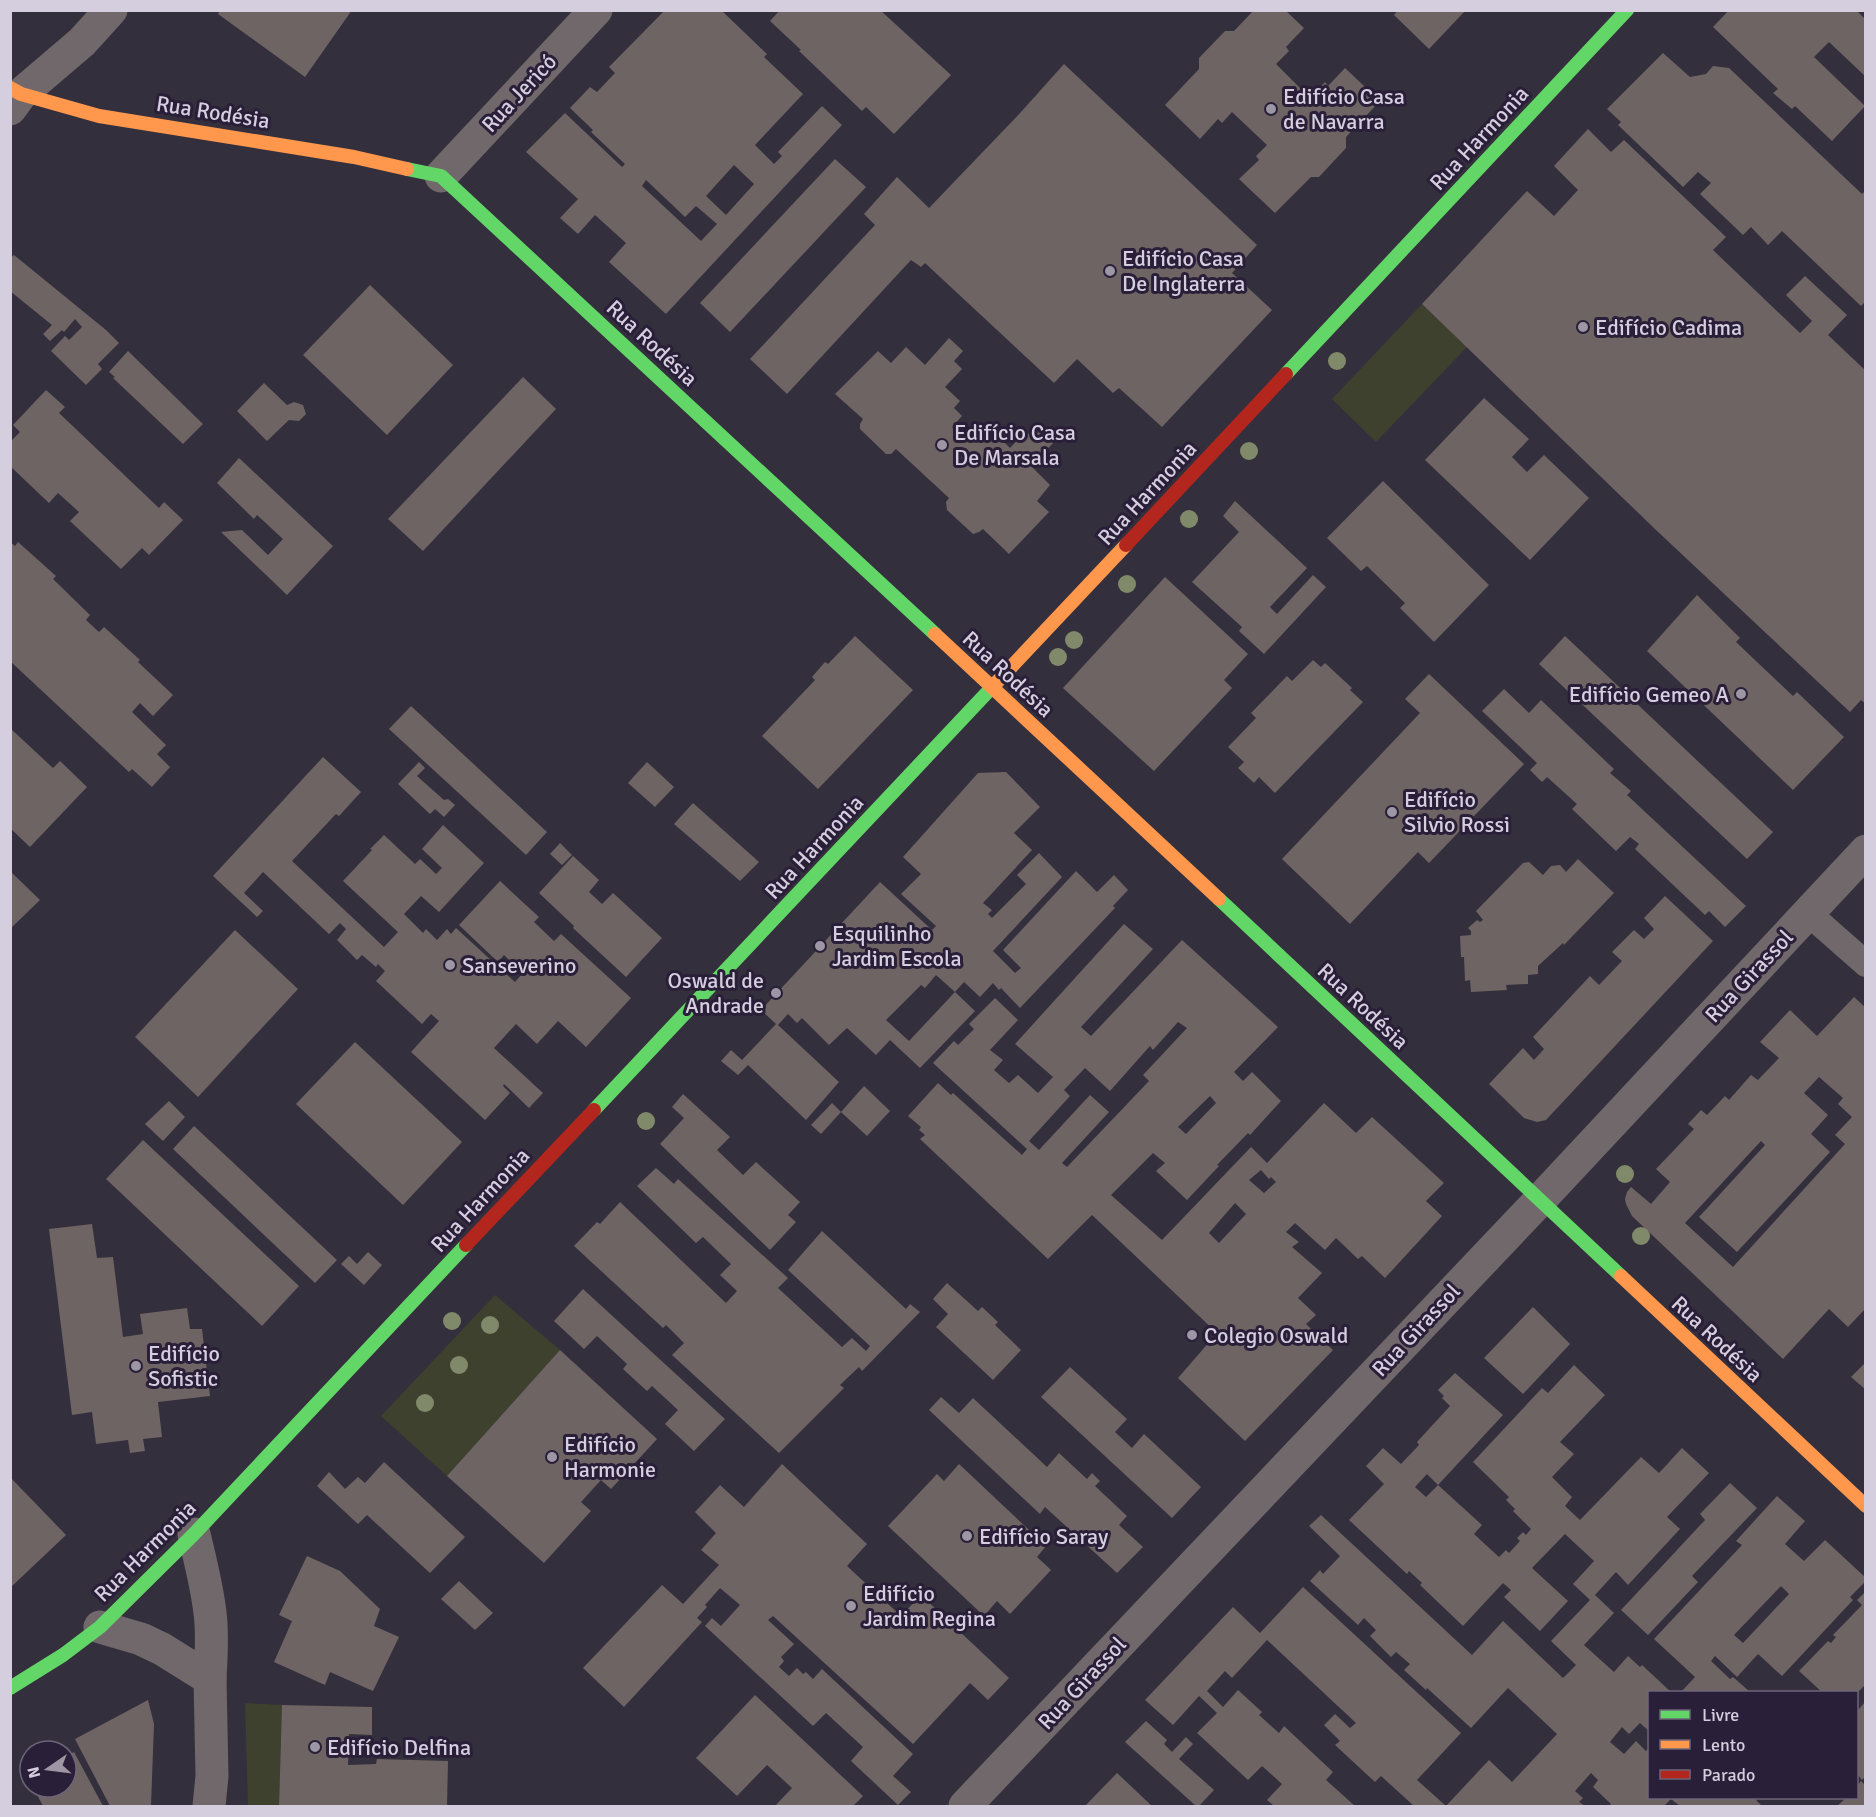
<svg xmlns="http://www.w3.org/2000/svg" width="1876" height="1817" font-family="Signika,sans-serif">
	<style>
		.green { fill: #3d412e }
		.building { fill: #6e6464; fill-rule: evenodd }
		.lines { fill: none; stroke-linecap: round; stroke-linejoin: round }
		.lane { stroke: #70686a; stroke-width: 26 }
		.street { stroke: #70686a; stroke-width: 33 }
		.fast { stroke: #63d668; stroke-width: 14 }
		.slow { stroke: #ff974d; stroke-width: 14 }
		.jam { stroke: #b3261e; stroke-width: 14 }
		.tree { fill: #808969 }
		.poi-dot { fill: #9c96a5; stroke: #291f38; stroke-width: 2 }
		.labels { text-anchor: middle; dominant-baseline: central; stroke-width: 6; stroke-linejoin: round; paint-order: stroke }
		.street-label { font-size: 22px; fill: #d4cede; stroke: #291f38 }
		.poi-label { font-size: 22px; fill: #d4cede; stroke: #291f38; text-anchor: start }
	</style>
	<rect width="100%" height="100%" fill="#342f3c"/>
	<g class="green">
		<polygon points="1422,304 1467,347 1376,442 1332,399"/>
		<polygon points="495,1295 560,1350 447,1476 381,1416"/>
		<polygon points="245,1703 282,1705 279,1806 248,1806"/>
	</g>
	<g class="building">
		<polygon points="220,10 352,10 305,77 218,14"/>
		<path d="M665,10h56l46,44 -3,3 39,37 -48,51 19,19 8,-8 -4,-4 44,-46 20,19 -176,189 -57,-52 17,-19 -31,-28 -17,19 -18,-16 18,-19 -52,-47 39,-39 57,54 3,-3 -34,-32 2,-2 -23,-22 20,-21 7,5 18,-19 -6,-6zM734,165l20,19 -28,31 -20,-19zM646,180l39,37 11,-11 21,18 -16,17 -59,-55z"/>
		<polygon points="780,10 880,10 951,75 894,134 866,107 862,111 799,51 801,50 770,21"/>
		<polygon points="1254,10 1285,10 1304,28 1286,47 1289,51 1276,64 1310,98 1325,82 1328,86 1345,68 1380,101 1346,137 1346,148 1319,177 1311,177 1275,213 1239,179 1259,160 1256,156 1267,145 1232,112 1222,123 1218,119 1200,139 1165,105 1199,69 1199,58 1225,31 1234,31"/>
		<polygon points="1398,10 1466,10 1429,49 1394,15"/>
		<polygon points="1729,10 1859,10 1858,12 1866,20 1866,77 1829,42 1814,57 1865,106 1832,141 1795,106 1792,109 1773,93 1778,89 1713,27"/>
		<polygon points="1663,53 1690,77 1706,74 1713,66 1729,68 1862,194 1866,190 1866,301 1861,306 1782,231 1768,245 1751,227 1743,235 1700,194 1711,183 1698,172 1683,187 1618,125 1621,122 1607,109"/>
		<polygon points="1064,64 1257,245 1232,273 1272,310 1162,427 1119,388 1113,393 1077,359 1054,383 925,263 921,267 911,260 787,394 750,359 875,225 864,214 897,177 929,208 1021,112"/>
		<polygon points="1588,129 1611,152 1624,140 1726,237 1713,250 1800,333 1812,321 1786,295 1805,276 1847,315 1828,335 1866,371 1866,704 1861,700 1850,712 1656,530 1422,304 1527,191 1554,216 1578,190 1554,166"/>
		<polygon points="835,159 866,187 730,332 700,303"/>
		<polygon points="14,255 106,330 119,343 98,364 102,369 86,385 51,351 65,336 69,340 82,327 75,319 64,332 62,330 50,341 43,334 52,325 10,291 10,258"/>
		<polygon points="370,285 453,365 387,435 303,355"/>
		<polygon points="949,338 963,351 954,361 962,369 945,387 960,401 954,408 962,416 952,427 967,442 977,432 988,441 996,434 1010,448 1026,431 1033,438 1043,426 1057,439 1031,466 1050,485 1037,501 1049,512 1009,554 983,529 979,532 973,534 947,510 946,502 949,498 896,449 891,454 886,454 860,429 860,424 863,419 835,394 878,351 891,363 906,347 925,365"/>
		<polygon points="128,351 203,424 183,444 113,378 115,377 109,372"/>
		<polygon points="523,377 556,409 423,551 388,519"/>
		<polygon points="264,383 287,405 294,402 303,405 306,414 299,421 289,420 267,441 237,411"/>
		<polygon points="46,390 65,407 59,413 159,508 164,502 183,520 149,555 142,548 121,569 70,521 79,512 58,493 49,503 10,466 10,442 20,432 13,425"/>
		<polygon points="1484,398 1529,439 1512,457 1527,472 1544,455 1589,498 1530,560 1425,460"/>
		<polygon points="239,458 333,546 287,595 221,532 242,530 268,555 283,539 257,515 254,519 217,483"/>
		<polygon points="1383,481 1489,585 1434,642 1400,608 1405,603 1367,566 1361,571 1327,538"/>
		<polygon points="1235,501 1307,568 1270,607 1277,614 1313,575 1326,587 1264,654 1239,631 1242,627 1192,582 1239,532 1223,516"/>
		<polygon points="10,542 15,546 18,542 56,576 53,579 90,615 86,620 99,632 104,627 140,660 138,662 173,695 153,716 140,703 132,712 166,745 157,754 170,767 152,787 132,769 129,772 10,661"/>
		<polygon points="1165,577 1248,654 1224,680 1232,688 1154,771 1063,688"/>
		<polygon points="1697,595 1740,638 1736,642 1793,696 1797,692 1844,737 1793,790 1647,651"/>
		<polygon points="855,636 913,690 818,789 762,736 815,680 812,677 825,662 828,664"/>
		<polygon points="1565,636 1773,832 1747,859 1539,664"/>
		<polygon points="1313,660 1321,667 1325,663 1352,688 1350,690 1363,702 1275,793 1259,777 1254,783 1238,768 1244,762 1228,747 1256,718 1251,713 1287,676 1292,681"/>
		<polygon points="1429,674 1524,764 1429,863 1418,852 1350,924 1282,859 1420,713 1405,699"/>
		<polygon points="1504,689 1529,713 1541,700 1614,769 1610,773 1631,791 1627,795 1746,906 1725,927 1709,911 1705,915 1635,849 1639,844 1630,837 1616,851 1572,809 1577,804 1547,777 1542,782 1530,770 1537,763 1482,711"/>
		<polygon points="411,706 547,832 526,855 389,729"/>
		<polygon points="10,728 53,768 60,761 87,787 30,847 10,828"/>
		<polygon points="323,757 361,792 339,816 336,814 334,816 292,861 384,947 398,932 343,881 372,850 370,849 384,835 415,864 420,859 436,874 442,868 422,849 443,825 484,863 439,912 421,896 404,914 423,933 426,929 437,940 447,929 451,934 456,928 515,982 523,973 504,955 498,962 459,925 500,881 539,917 534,922 554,941 561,934 631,998 586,1047 558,1021 537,1044 516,1024 494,1048 543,1093 529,1108 504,1084 503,1086 510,1093 485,1120 411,1052 439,1021 431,1014 422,1024 376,981 385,971 378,964 376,967 362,955 357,960 337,940 346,929 340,923 329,934 263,872 244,893 263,911 257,917 213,876"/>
		<polygon points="419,762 425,768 417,776 444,800 448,799 455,805 444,817 435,809 430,814 398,784"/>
		<polygon points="647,762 674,787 655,807 628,783"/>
		<polygon points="1006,772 1040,807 1014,833 1032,850 983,903 992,910 988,914 992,918 1026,884 1017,875 1039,853 1062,877 993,951 1015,973 1021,968 1003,950 1076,871 1097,892 1114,875 1128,890 1113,906 1115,908 1020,1008 1001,988 999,990 993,983 980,997 964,982 955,992 936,975 925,988 921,985 886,1020 909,1041 955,992 975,1011 920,1068 890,1040 876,1055 847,1028 829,1045 802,1018 797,1023 788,1014 778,1025 839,1082 806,1120 748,1065 738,1075 721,1061 731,1050 742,1060 776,1024 761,1010 880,882 932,930 936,926 901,894 921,874 903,857 978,773"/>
		<polygon points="693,803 759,862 740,881 674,824"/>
		<polygon points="560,843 572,855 562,865 550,854"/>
		<polygon points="573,856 599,880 589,892 602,904 613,893 662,938 626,977 573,928 574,926 539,893"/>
		<polygon points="1578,859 1614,893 1564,945 1563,943 1538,966 1538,974 1528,975 1528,984 1506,985 1507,990 1471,992 1470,980 1465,981 1464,957 1461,957 1460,936 1471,935 1471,931 1468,928 1477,920 1480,922 1483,920 1476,911 1523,863 1529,862 1543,875 1551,866 1560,865 1566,872"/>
		<polygon points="10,871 40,900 10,929"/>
		<polygon points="1665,896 1713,941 1546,1120 1537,1122 1524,1118 1489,1084 1523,1048 1534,1060 1544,1049 1533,1037 1590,976 1599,985 1622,961 1612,952 1634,930 1644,939 1654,929 1644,918"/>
		<path d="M1124,924l29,25 -72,78 10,9 91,-96 96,87 -44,45 9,9 9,-9 29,29 -31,34 -2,-2 -31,32 2,1 -32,34 -31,-29 9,-8 -12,-10 -42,42 51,45 89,-93 16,16 57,-60 32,30 16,-16 72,66 -18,18 16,15 -57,62 -23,-22 -4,3 -22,-21 -11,12 -30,-27 -9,9 13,10 -7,5 30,26 -24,25 18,17 -10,9 27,26 -88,91 -67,-63 39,-45 -125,-118 -44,44 -128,-120 5,-4 -6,-5 2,-3 -13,-11 30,-33 13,12 2,-2 69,62 5,-6 -94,-86 21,-22 4,4 16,-16 -5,-5 26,-26 23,22 -28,30 13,10 -9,10 15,13 9,-8 20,18 15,-16 -38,-33zM1178,1022l9,6 -44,47 6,6 -82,86 -5,-4 47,-51 -19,-17 -51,55 -10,-9 41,-45 -6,-6 21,-22 25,23 40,-45 3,4zM1210,1096l6,7 -30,31 -8,-7zM1261,1170l8,9 2,-2 5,5 -12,11 -15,-13zM1235,1203l11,11 -27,29 -10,-10z"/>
		<polygon points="235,930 298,989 198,1097 135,1037"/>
		<path d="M1854,997l12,11v300l-18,19 -19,-18 -46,50 -151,-143 -6,-12 -1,-5 2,-7 4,-5 20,17 19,-22 -14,-13 38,-40 -6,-5 13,-14 6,5 18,-19 4,4 22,-25 7,5 21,-22 -19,-16 30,-32 27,26zM1819,1077l24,21 -5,6 14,13 -17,18 10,9 -112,123 -48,-44 76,-82 4,4 -66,72 38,35 93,-100 -19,-18 17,-19 -24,-22z"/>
		<polygon points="355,1042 462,1142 403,1205 296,1104"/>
		<polygon points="864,1086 890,1111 867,1136 841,1112"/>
		<polygon points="683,1094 730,1137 717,1150 743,1175 756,1162 800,1202 788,1215 796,1222 770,1250 660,1144 684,1118 672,1107"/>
		<polygon points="169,1101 185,1117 163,1141 145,1124"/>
		<polygon points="832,1103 841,1112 821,1134 811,1125"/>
		<polygon points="194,1126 337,1260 315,1283 173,1149"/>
		<polygon points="143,1140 299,1286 262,1326 106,1179"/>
		<polygon points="656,1168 674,1184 678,1179 788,1278 778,1288 842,1347 852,1338 866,1351 870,1346 788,1270 822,1231 906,1309 910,1304 920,1312 862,1371 859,1367 840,1385 844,1388 779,1453 672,1355 684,1343 666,1325 663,1328 574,1246 597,1222 600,1224 620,1202 726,1303 737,1291 720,1275 731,1264 703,1237 696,1243 637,1186"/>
		<polygon points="92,1224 97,1258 113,1257 123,1337 143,1334 140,1314 187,1308 190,1329 202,1329 210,1396 158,1402 162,1437 143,1439 145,1451 130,1453 128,1440 96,1444 92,1412 72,1415 49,1229"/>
		<polygon points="368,1252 382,1265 364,1285 341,1264 349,1256 357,1264"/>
		<polygon points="947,1283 978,1311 982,1307 998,1322 995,1325 1021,1350 993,1380 936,1327 948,1314 933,1299"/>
		<polygon points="583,1289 725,1419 694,1451 665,1424 678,1410 652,1386 647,1391 623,1369 627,1364 597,1336 584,1349 554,1321"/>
		<polygon points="1533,1307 1570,1344 1523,1394 1484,1358"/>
		<polygon points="560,1350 657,1439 611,1489 601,1480 581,1502 591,1511 544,1563 447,1476"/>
		<polygon points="1866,1362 1866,1390 1851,1377"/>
		<path d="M1574,1365l31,30 -45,47 14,12 -22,23 20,20 -7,9 15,14 61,-63 18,16 23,-25 27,25 -42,44 13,12 -52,56 -12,-13 -21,23 19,18 -30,32 30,27 14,-16 12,11 2,-2 29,27h-21v40l-10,-9 -11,11 -7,-7 -12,15 14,12 12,-13 10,10 4,-4v51h107l-2,1 7,7h-82l-9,-7 -7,7h-55l2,-2 -18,-17 5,-7 -7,-7 -16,18 8,7 -4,4 6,4h-139l43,-46 23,22 45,-48 -49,-46 -37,40 -44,-40 -1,2 -22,-20 6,-6 -14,-12 -5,5 -21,-21 6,-6 -12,-12 -6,7 -48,-44 10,-11 3,4 17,-18 -31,-30 12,-11 151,140 31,-34 60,57 13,-13 -25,-24 39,-41 -17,-16 21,-23 -29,-27 -33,34 36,33 -28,30 -36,-34 7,-7 -8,-7 -40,43 -43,-41 2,-2 -13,-12 -2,3 -58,-54 35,-36 -18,-18 17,-18 18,16 18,-19 -2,-3 33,-36 -8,-8 2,-2 -6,-6 17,-17 48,42 -65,70 44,40 -8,9 25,23 7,-7 3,3 11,-12 -3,-3 6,-6 3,3 5,-6 -18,-18 2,-2 -9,-9 3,-3 -36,-35 69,-74 6,5zM1427,1474l11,11 -12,12 -11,-10z"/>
		<polygon points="1070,1367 1127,1419 1115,1432 1132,1448 1144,1434 1201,1487 1172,1518 1041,1397"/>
		<polygon points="941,1397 959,1413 973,1398 1047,1467 1059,1453 1087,1479 1092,1473 1100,1481 1095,1486 1127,1516 1119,1525 1143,1547 1117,1573 1045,1507 1040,1514 929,1410"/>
		<polygon points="384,1462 465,1537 430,1573 367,1515 358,1524 317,1486 329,1472 345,1489 358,1477 365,1483"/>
		<polygon points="782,1464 867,1544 847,1566 901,1616 921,1595 1009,1678 988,1700 970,1683 913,1744 773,1616 768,1620 794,1644 781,1657 784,1661 779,1667 789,1676 797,1668 803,1674 806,1672 813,1679 822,1669 913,1754 893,1776 911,1792 898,1805 851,1761 863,1747 826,1713 813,1726 705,1626 712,1618 721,1626 740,1605 720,1588 705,1605 707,1607 697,1618 702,1622 624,1707 583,1668 662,1585 683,1604 719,1565 701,1550 716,1533 695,1512 720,1485 744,1507"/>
		<polygon points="959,1464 1046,1546 1037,1557 1051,1570 1010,1614 997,1601 984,1616 888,1526 937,1474 944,1481"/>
		<polygon points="10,1477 66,1535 10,1588"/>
		<polygon points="1730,1483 1757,1508 1692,1576 1698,1582 1648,1635 1621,1610 1705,1520 1700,1514"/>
		<path d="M1777,1496l28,25 -20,23 19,17 21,-21 41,38v3l-16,16 3,3 -71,76 -24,-22 -21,23 -22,-21 -4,5 19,18 3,-2 17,15h-69l14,-15 -41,-38 88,-94 -6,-4zM1781,1586l8,8 -46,49 -9,-8z"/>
		<polygon points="307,1556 340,1571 380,1609 374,1626 399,1637 373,1691 330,1672 325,1685 274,1662 292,1621 279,1615"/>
		<polygon points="459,1581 493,1613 475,1630 441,1599"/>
		<polygon points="1303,1587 1461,1733 1417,1780 1446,1806 1414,1806 1381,1776 1375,1782 1335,1745 1340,1741 1324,1725 1335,1714 1350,1728 1356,1723 1267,1640 1232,1678 1225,1671 1207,1691 1223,1707 1238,1690 1262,1712 1259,1715 1279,1733 1284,1726 1333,1772 1326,1780 1355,1806 1274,1806 1267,1800 1282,1784 1262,1766 1248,1780 1197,1733 1217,1713 1199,1696 1173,1725 1145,1700 1233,1607 1260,1633"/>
		<polygon points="1866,1591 1866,1684 1858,1692 1822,1692 1799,1671 1828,1641 1831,1643 1836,1637 1833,1635 1862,1605 1857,1600"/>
		<polygon points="755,1695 863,1796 853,1806 775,1806 792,1788 767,1765 737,1796 696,1758"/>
		<polygon points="148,1700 154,1724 151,1806 110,1806 75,1739"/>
		<polygon points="1866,1701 1866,1776 1862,1780 1857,1774 1857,1711"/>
		<polygon points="282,1705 372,1707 372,1735 349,1734 348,1765 376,1764 377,1759 448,1761 447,1806 279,1806"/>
		<polygon points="1146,1721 1167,1740 1164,1744 1172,1752 1186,1737 1193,1744 1179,1759 1214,1790 1199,1806 1196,1806 1125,1742"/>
		<polygon points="74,1752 103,1806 43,1806 33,1787 66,1787 66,1756"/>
		<polygon points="1117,1773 1152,1806 1085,1806"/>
		<polygon points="1861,1781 1866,1786 1866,1806 1837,1806 1846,1798 1857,1797 1857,1786"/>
	</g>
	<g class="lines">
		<polyline class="lane" points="1808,913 1866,964"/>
		<g class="street">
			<polyline points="10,109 21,94 82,42 111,10"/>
			<polyline points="441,176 596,10"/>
			<path d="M100,1627l41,12 21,10 48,30c1,-22 3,-44 0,-66 -3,-27 -10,-53 -16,-79"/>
			<polyline points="209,1806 212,1776 210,1679"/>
			<polyline points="965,1806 1539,1201 1866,851"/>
		</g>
		<g class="fast">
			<polyline points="407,169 441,176 935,634"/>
			<polyline points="1286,374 1627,10"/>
			<polyline points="1219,899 1621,1276"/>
			<polyline points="594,1110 997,682"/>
			<polyline points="10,1688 63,1655 100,1627 194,1534 466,1245"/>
		</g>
		<g class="slow">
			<polyline points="10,88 21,94 99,116 354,157 407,169"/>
			<polyline points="935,634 1219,899"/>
			<polyline points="997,682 1126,545"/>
			<polyline points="1621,1276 1866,1506"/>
		</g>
		<g class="jam">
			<polyline points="1126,545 1286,374"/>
			<polyline points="466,1245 594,1110"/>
		</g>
	</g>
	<g class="tree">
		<circle cx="1337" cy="361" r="9"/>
		<circle cx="1249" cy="451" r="9"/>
		<circle cx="1189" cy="519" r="9"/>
		<circle cx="1127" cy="584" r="9"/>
		<circle cx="1074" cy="640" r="9"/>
		<circle cx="1058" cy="657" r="9"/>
		<circle cx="646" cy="1121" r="9"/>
		<circle cx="1625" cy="1174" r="9"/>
		<circle cx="1641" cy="1236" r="9"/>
		<circle cx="452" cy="1321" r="9"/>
		<circle cx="490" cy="1325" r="9"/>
		<circle cx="459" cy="1365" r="9"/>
		<circle cx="425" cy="1403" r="9"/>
	</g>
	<g class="poi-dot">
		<circle cx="1271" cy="109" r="6"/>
		<circle cx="1110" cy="271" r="6"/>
		<circle cx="1583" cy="327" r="6"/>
		<circle cx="942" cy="445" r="6"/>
		<circle cx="1741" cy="694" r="6"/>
		<circle cx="1392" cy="812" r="6"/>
		<circle cx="820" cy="946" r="6"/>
		<circle cx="450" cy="965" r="6"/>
		<circle cx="776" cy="993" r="6"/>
		<circle cx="1192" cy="1335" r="6"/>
		<circle cx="136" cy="1366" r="6"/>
		<circle cx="552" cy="1457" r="6"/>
		<circle cx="967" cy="1536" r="6"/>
		<circle cx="851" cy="1606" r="6"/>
		<circle cx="315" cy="1747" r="6"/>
	</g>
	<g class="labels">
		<g class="street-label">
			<text transform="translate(519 93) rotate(-47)">Rua Jericó</text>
			<text transform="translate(213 112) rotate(9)">Rua Rodésia</text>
			<text transform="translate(1479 138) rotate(-47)">Rua Harmonia</text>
			<text transform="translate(652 343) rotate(43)">Rua Rodésia</text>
			<text transform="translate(1147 493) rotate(-47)">Rua Harmonia</text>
			<text transform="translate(1008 674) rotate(43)">Rua Rodésia</text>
			<text transform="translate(814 847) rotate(-47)">Rua Harmonia</text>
			<text transform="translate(1749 976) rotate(-47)">Rua Girassol</text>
			<text transform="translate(1363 1006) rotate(43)">Rua Rodésia</text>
			<text transform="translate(480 1200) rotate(-47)">Rua Harmonia</text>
			<text transform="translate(1416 1330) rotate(-47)">Rua Girassol</text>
			<text transform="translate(1717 1339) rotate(43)">Rua Rodésia</text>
			<text transform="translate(145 1551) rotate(-45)">Rua Harmonia</text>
			<text transform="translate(1082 1683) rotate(-47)">Rua Girassol</text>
		</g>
		<g class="poi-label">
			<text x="1283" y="96">Edifício Casa<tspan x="1283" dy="25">de Navarra</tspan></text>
			<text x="1122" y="258">Edifício Casa<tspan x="1122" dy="25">De Inglaterra</tspan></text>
			<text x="1595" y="327">Edifício Cadima</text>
			<text x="954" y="432">Edifício Casa<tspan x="954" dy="25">De Marsala</tspan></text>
			<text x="1729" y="694" text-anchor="end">Edifício Gemeo A</text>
			<text x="1404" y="799">Edifício<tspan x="1404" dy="25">Silvio Rossi</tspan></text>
			<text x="832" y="933">Esquilinho<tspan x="832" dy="25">Jardim Escola</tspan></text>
			<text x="462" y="965">Sanseverino</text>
			<text x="764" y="980" text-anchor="end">Oswald de<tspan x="764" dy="25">Andrade</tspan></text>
			<text x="1204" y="1335">Colegio Oswald</text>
			<text x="148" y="1353">Edifício<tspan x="148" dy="25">Sofistic</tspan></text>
			<text x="564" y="1444">Edifício<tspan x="564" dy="25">Harmonie</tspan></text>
			<text x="979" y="1536">Edifício Saray</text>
			<text x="863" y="1593">Edifício<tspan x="863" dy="25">Jardim Regina</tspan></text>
			<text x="327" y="1747">Edifício Delfina</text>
		</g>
	</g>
	<rect width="1876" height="1817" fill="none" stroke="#d4cede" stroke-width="24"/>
	<rect x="1648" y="1691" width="210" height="108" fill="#291f38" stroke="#6d657a" stroke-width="1.5"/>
	<rect x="1660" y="1710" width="30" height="9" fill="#63d668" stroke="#6d657a" stroke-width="1.5"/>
	<text x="1702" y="1721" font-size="18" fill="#d4cede">Livre</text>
	<rect x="1660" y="1740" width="30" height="9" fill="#ff974d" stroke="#6d657a" stroke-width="1.5"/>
	<text x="1702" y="1751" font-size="18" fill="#d4cede">Lento</text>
	<rect x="1660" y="1770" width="30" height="9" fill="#b3261e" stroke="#6d657a" stroke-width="1.5"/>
	<text x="1702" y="1781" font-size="18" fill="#d4cede">Parado</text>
	<g transform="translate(48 1769) rotate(256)"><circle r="28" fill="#291f38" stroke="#6d657a" stroke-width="1.5"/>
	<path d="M0-4.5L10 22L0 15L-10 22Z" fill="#9c96a5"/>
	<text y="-9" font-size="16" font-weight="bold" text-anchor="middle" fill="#d4cede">N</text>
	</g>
</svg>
